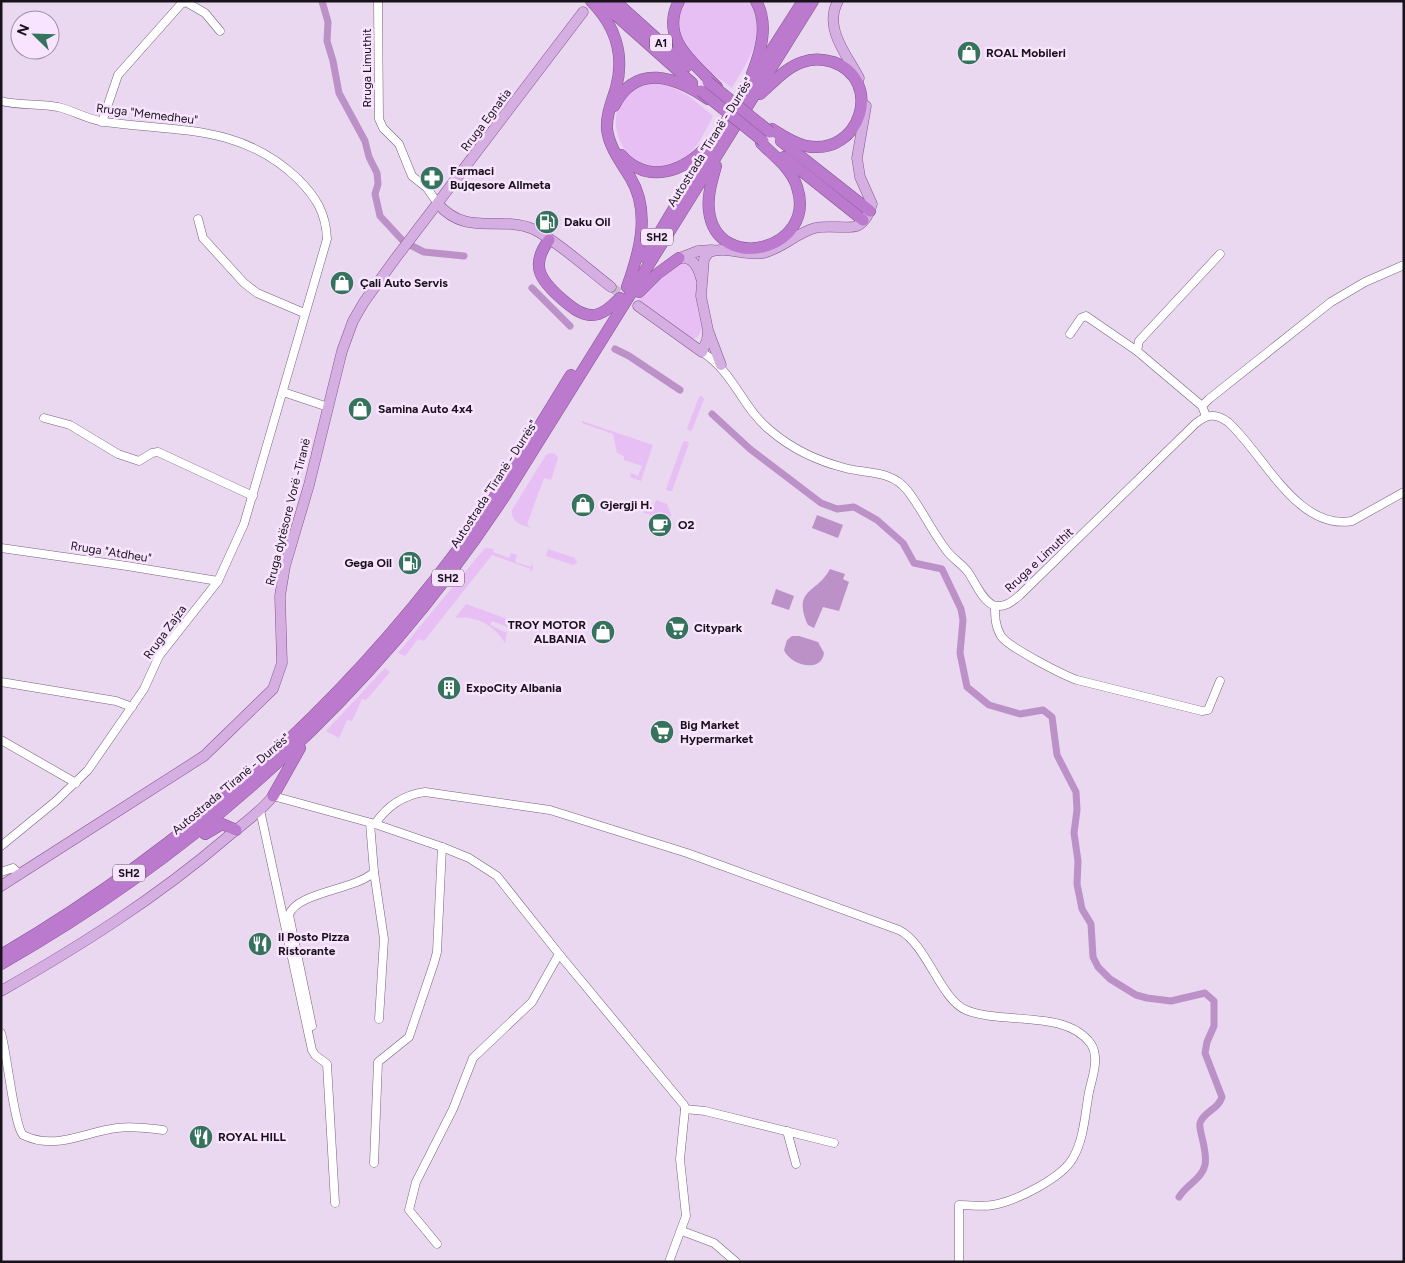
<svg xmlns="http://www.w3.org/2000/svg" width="1405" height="1263" font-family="Figtree,sans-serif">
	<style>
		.green { fill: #e7bff4 }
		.water { fill: #bb91c8 }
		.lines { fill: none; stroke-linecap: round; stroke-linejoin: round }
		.canal { stroke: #bb91c8; stroke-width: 7 }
		.major-tunnel { stroke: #cab9d0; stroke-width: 10; stroke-dasharray: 10 5; stroke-linecap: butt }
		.minor-casing { stroke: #75647a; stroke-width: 9 }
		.major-casing { stroke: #82568f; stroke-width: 11 }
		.highway-casing { stroke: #82568f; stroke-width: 12 }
		.minor { stroke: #fff; stroke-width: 8 }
		.major { stroke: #d6afe2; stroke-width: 10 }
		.highway { stroke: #bb7ace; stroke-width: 11 }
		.highway-bridge-casing { stroke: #82568f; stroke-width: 12; stroke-linecap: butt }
		.highway-bridge { stroke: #bb7ace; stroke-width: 11 }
		.labels { text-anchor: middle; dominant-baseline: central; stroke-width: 5; stroke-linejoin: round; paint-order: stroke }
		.shield { fill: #f8e4fe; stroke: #5b515e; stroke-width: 1 }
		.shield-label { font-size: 11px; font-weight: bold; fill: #18121a }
		.poi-label { font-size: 12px; font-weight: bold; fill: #18121a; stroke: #f8e4fe; text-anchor: start }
		.street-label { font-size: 12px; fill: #18121a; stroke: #f8e4fe }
	</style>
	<rect width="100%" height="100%" fill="#ead7f0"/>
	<g class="green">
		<path d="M684,1h65c22,29 -2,61 -17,87 -29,-22 -69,-46 -48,-87z"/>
		<path d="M651,83c27,1 43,17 62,33 -8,15 -16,34 -31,44 -55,38 -100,-64 -31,-77z"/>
		<polygon points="684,261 687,261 698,276 697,307 702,328 698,337 692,339 638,301 648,287"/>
		<polygon points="702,396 704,399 692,430 689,431 687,428 699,397"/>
		<polygon points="582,421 653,445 641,481 630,477 631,473 638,476 642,466 624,460 624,456 617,453 613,434 582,423"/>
		<polygon points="686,441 689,443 672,491 668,491 666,489 683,442"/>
		<path d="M550,453l5,1 3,4 -7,22 -7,-2 -17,46 4,4c-10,-4 -20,-5 -19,-18l34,-55z"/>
		<polygon points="656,500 667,504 671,515 669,518 662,515 658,522 654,516 642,512 643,509 651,512"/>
		<polygon points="485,548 494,549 493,552 509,558 511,553 517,555 515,562 531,567 533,563 533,569 529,573 531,569 492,555 424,641 418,639 405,656 398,653"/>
		<polygon points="548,549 575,558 577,563 573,565 546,556"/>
		<path d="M466,604l47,17 1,4 -4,3 -18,-7 -2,4 17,8 -2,10c-11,-18 -29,-28 -50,-25z"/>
		<polygon points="385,668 390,672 366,700 362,699 352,721 347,720 339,738 326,731"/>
	</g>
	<g class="water">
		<polygon points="817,515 843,525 838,538 812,528"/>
		<path d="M830,569l15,5 -2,5 6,3 -10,29 -16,-4 -9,21 -6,-3c-16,-37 9,-31 22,-56z"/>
		<polygon points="776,589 794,596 789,610 771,604"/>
		<path d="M792,636h7l19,6 6,11c-3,21 -34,12 -40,-3l3,-10z"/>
	</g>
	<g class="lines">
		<g class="canal">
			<polyline points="322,1 328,22 327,41 333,61 339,93 365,141 369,157 377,173 378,184 375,194 380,216 404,242 424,252 464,256"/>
			<polyline points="532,288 570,326"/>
			<polyline points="615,349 629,356 680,390"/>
			<path d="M712,414l38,35 71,54 16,6 17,-2 23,13 26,23 11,20 28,6 19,40 2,11 -3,33 7,34 22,18 31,9 23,-4 9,7 5,38 19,37 1,18 -3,23 4,28 -1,23 5,25 9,15 2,33 5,10 12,12 26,16 11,3 24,3 34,-8 9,8v25l-7,16 -2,11 17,44c-4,13 -18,14 -22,26 -2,7 8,27 5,42 -3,14 -19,20 -26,32"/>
		</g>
		<polyline class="major-tunnel" points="611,287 638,306"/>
		<g class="minor-casing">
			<g id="minor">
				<polyline points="378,1 379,119 383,128 399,144 412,176 427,188 438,204"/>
				<path d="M1,101c19,5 38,2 57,6 16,4 31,13 47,15 73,10 136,2 193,57 18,18 28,34 29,60l-83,285 -26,57 -59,75 -15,33 -56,81 -32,31 -55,45"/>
				<polyline points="102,122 118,75 181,4 186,2 205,13 220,31"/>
				<polyline points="198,219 203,238 244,283 257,293 304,313"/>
				<polyline points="1070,334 1081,318 1086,316 1137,351"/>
				<path d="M702,352c33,21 39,55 69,79 21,18 47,30 74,37 22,6 46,2 62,22 15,19 25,42 40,61 6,8 15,13 21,21 7,10 14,28 25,33 11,4 20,-4 27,-10l175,-171c12,-10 20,-11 33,-2 35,31 69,109 124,99l52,-29"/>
				<polyline points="283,392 328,407"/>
				<polyline points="1202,406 1137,351 1139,341 1220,254"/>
				<polyline points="1206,416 1202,406 1209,399 1331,302 1365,282 1404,265"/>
				<polyline points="44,418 70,425 118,454 139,461 152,453 158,452 253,496"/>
				<polyline points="1,548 127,566 218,581"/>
				<path d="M995,606c0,10 0,20 6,30 7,11 62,39 76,44l125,31 6,-1 12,-29"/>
				<polyline points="1,682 116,701 132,707"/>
				<polyline points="1,740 76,783"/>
				<polyline points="273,796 375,824 442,847 469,858 497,876 559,954 684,1105 685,1109 680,1159 686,1216 669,1262"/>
				<polyline points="260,810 312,1050 315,1055 327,1064 335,1203"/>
				<path d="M375,824c12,-18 28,-29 50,-32l125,18 137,43 212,77c28,14 41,69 67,80 36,15 100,-1 125,34 9,14 1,34 -2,48 -4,22 -5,47 -16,66 -11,20 -57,43 -80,47 -11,2 -22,0 -34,0v57"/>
				<polyline points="1,872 13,868 19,874"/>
				<polyline points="374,872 384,939 379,1019"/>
				<path d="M312,1026l-23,-111c7,-23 67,-25 85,-43l-4,-49"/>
				<path d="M1,1033c6,19 13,93 22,102 32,16 61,-3 94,-7 15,-2 31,0 46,2"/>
				<polyline points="685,1109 705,1111 834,1143"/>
				<polyline points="787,1131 796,1164"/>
				<polyline points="374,1163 378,1062 409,1037 434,963 437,952 442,847"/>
				<polyline points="682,1231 714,1243 736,1262"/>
				<polyline points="437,1244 409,1210 416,1182 453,1109 473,1058 532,1002 559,954"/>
			</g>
		</g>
		<g class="major-casing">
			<g id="major">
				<path d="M838,1c-15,27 9,54 21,77"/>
				<path d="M438,204c29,33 61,11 95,25 23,11 57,42 78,58"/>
				<path d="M679,258c14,-2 19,9 22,20"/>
				<polyline points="680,258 698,251 712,250"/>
				<path d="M638,306l64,46 5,-12 1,-10 -7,-34 3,-37 5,-7c17,-6 36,4 54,1 19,-4 33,-20 52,-25 10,-3 37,1 42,-2 8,-4 13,-14 15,-22l-12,-27 -3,-19 9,-52"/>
				<polyline points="709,333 721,365"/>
				<polyline points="1,886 204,756 273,689 282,663 280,596 285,566 309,485 342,351 353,321 364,302 395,259 583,12"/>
				<path d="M1,991c79,-45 155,-93 224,-152 16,-14 35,-26 48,-43"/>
			</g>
		</g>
		<g class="highway-casing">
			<g id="highway">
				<path d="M591,1c24,24 34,54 25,87 -4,13 -10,27 -9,41 2,18 14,33 23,48 21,34 10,74 -3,110"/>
				<polyline points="615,1 687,66"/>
				<path d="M679,1c-20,38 15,62 38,86"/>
				<polyline points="601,2 692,83"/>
				<path d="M752,74c9,-23 17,-50 4,-73"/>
				<path d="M760,94c13,-11 26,-27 43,-32 10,-4 20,-3 30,0 51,18 28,95 -27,84 -13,-3 -23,-10 -34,-17"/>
				<path d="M614,106c22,-44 62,-29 94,-7"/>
				<polyline points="781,141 870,211"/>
				<path d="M621,155c27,30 63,17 87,-10"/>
				<polyline points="784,157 863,220"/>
				<path d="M716,166c-4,14 -9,30 -7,45 8,64 109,39 88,-24 -5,-18 -23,-31 -36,-44"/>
				<path d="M549,240c-20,26 -8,41 14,60 7,6 16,14 27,15 12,1 22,-9 30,-17"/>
				<polyline points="645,257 720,131 803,1"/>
				<polyline points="639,292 657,274 679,258"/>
				<polyline points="273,796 300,748"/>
				<polyline points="205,834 222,824 236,830"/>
				<path d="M1,955c178,-105 334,-240 458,-407 41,-55 76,-115 112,-173"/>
				<path d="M1,964c202,-115 375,-273 503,-467l309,-496"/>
			</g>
		</g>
		<use href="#minor" class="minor"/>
		<use href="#major" class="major"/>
		<use href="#highway" class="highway"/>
		<g class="highway-bridge-casing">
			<g id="highway-bridge">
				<polyline points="708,82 770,132"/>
				<polyline points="701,91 763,141"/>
			</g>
		</g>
		<use href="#highway-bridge" class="highway-bridge"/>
	</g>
	<defs>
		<g id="shop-disc" transform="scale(1.25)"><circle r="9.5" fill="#36735d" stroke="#f8e4fe"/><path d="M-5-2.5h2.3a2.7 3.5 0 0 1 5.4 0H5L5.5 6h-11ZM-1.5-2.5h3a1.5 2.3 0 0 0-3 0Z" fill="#fff"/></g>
		<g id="pharmacy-disc" transform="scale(1.25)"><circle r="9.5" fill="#36735d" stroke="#f8e4fe"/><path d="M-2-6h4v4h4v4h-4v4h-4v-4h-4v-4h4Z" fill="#fff"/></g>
		<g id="fuel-disc" transform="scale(1.25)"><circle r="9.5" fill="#36735d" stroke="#f8e4fe"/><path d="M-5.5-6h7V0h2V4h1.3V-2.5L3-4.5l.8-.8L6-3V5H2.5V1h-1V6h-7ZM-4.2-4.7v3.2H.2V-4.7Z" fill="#fff"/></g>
		<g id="cafe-disc" transform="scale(1.25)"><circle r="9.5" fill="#36735d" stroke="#f8e4fe"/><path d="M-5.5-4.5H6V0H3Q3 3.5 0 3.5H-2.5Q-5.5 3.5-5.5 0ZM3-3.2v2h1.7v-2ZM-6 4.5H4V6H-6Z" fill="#fff"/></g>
		<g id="supermarket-disc" transform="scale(1.25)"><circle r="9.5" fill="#36735d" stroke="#f8e4fe"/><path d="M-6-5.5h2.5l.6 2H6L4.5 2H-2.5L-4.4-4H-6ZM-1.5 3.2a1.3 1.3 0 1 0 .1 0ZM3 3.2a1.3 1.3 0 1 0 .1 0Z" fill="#fff"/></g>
		<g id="building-disc" transform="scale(1.25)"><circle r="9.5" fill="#36735d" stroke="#f8e4fe"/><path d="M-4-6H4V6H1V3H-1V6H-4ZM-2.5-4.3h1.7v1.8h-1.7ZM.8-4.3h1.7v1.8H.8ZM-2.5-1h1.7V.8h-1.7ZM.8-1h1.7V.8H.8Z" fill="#fff"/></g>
		<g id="restaurant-disc" transform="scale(1.25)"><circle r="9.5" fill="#36735d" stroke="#f8e4fe"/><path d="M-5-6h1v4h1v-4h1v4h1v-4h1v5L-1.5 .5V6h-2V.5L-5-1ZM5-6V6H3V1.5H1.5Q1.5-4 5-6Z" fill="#fff"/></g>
	</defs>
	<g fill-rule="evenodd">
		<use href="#shop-disc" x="969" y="53"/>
		<use href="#pharmacy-disc" x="432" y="178"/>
		<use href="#fuel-disc" x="547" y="222"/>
		<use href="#shop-disc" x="342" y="283"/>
		<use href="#shop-disc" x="360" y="409"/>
		<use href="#shop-disc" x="583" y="505"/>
		<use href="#cafe-disc" x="660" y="525"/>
		<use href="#fuel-disc" x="410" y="563"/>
		<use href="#supermarket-disc" x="677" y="628"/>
		<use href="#shop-disc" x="603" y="632"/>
		<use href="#building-disc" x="449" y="688"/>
		<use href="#supermarket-disc" x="662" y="732"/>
		<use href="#restaurant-disc" x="260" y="944"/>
		<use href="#restaurant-disc" x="201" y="1137"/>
	</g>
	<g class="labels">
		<g class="shield">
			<rect x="650" y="34.5" width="22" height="17" rx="4"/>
			<rect x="641" y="228.5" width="32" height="17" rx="4"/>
			<rect x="432" y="569.5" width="32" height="17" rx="4"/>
			<rect x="113" y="864.5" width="32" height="17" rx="4"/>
		</g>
		<g class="shield-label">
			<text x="661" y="43">A1</text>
			<text x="657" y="237">SH2</text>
			<text x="448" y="578">SH2</text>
			<text x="129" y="873">SH2</text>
		</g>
		<g class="poi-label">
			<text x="986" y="53">ROAL Mobileri</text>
			<text x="450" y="171">Farmaci<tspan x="450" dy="14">Bujqesore Allmeta</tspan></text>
			<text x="564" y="222">Daku Oil</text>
			<text x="360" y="283">Çali Auto Servis</text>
			<text x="378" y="409">Samina Auto 4x4</text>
			<text x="600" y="505">Gjergji H.</text>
			<text x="678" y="525">O2</text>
			<text x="392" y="563" text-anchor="end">Gega Oil</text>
			<text x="586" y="625" text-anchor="end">TROY MOTOR<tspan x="586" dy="14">ALBANIA</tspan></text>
			<text x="694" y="628">Citypark</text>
			<text x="466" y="688">ExpoCity Albania</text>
			<text x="680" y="725">Big Market<tspan x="680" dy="14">Hypermarket</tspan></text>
			<text x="278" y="937">il Posto Pizza<tspan x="278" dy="14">Ristorante</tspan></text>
			<text x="218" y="1137">ROYAL HILL</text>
		</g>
		<g class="street-label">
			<text transform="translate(367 68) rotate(-90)">Rruga Limuthit</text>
			<text transform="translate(147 114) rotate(7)">Rruga "Memedheu"</text>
			<text transform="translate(486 120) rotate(-53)">Rruga Egnatia</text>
			<text transform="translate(710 142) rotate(-58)">Autostrada "Tiranë - Durrës"</text>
			<text transform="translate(494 484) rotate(-57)">Autostrada "Tiranë - Durrës"</text>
			<text transform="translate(288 512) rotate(-76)">Rruga dytësore Vorë -Tiranë</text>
			<text transform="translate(111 552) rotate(9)">Rruga "Atdheu"</text>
			<text transform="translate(1039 560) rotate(-43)">Rruga e Limuthit</text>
			<text transform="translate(165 632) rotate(-54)">Rruga Zajza</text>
			<text transform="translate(231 784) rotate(-40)">Autostrada "Tiranë - Durrës"</text>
		</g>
	</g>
	<rect width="1405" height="1263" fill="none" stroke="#18121a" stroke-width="5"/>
	<g transform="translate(35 35) rotate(293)"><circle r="24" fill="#f8e4fe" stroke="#9e90a3"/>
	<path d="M0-4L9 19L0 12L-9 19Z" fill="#36735d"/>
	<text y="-8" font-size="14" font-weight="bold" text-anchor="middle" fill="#18121a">N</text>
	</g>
</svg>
